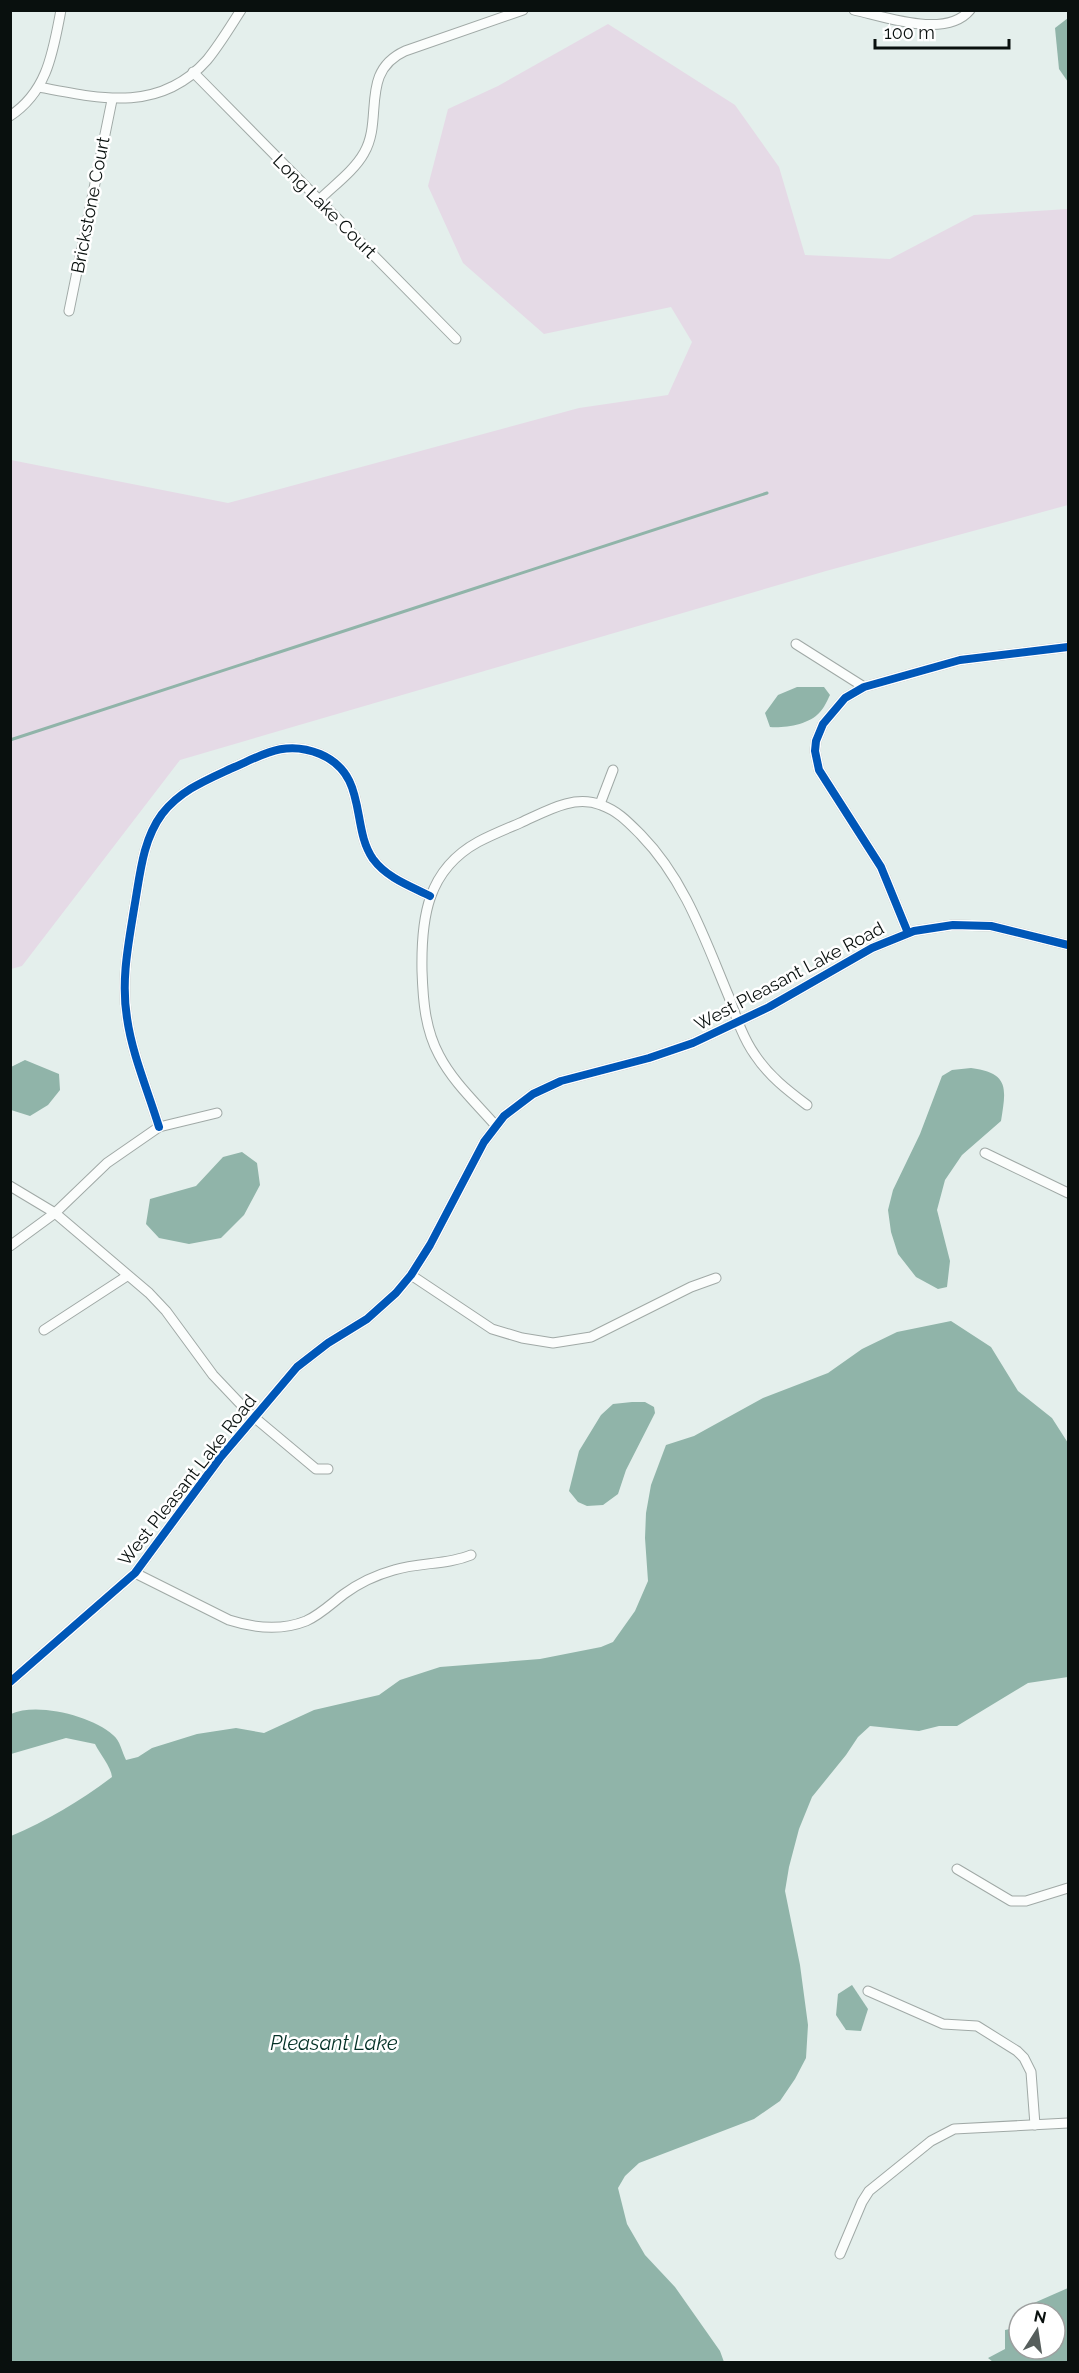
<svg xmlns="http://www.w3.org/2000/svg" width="1079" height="2373" font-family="Raleway,sans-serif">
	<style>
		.green { fill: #e5dae6 }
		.water { fill: #90b4a9 }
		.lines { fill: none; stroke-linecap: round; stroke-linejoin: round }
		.stream { stroke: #90b4a9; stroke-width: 3 }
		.minor-casing { stroke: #a0a9a6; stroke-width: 11 }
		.minor { stroke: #fbfdfc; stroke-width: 9 }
		.cycleway-casing { stroke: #fff; stroke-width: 11 }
		.cycleway { stroke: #0057b8; stroke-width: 8 }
		.labels { text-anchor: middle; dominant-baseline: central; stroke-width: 5; stroke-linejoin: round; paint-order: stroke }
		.street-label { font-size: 18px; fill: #09100e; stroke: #fff }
		.water-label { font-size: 20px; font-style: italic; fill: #053228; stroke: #fff }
	</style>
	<rect width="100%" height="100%" fill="#e4efec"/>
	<polygon class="green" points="608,24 735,105 779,167 805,255 890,259 974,215 1068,209 1068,505 826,571 180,760 22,966 11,969 11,460 228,503 579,408 668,395 692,342 671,307 544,334 463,263 428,186 448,109 498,86"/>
	<g class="water">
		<polygon points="1068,18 1068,82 1059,69 1055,28"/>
		<path d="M797,687h27l6,8c-3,6 -6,13 -10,17 -11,13 -35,16 -50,15l-5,-14 13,-18z"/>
		<polygon points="25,1060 59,1074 60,1090 48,1105 30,1116 11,1110 11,1067"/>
		<path d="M971,1068c39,5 35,21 30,53l-39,34 -17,25 -8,30 13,51 -3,26 -9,2 -22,-12 -18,-23 -7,-22 -3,-22 5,-20 27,-56 22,-58 10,-6z"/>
		<polygon points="242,1152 257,1163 260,1185 244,1215 221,1238 189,1244 159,1238 146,1224 150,1199 196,1186 223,1157"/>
		<path d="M951,1321l40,26 27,44 34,27 16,25v234l-40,6 -71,43h-18l-20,5 -49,-5 -12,11 -12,18 -34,42 -13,32 -10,38 -4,24 15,74 8,60 -2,33 -11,21 -15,22 -26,18 -115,44 -14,13 -7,12 9,36 18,31 30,32 45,64 4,11h-713v-526c36,-15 69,-35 101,-59 -1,-10 -12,-23 -17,-33l-29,-6 -55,16v-40c26,-12 81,2 102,21 7,5 9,17 13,25l12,-3 14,-9 45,-14 39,-6 28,5 50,-23 65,-15 21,-15 40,-13 100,-8 61,-12 12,-5 22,-31 13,-30 -3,-43 1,-25 5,-28 15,-40 28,-9 69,-38 65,-25 34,-24 35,-17z"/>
		<polygon points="632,1402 645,1402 654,1407 655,1413 626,1470 618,1494 603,1505 587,1506 578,1502 569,1491 579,1451 601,1415 613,1404"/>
		<polygon points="852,1985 868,2009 861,2031 846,2030 836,2015 838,1994"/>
		<polygon points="1068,2288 1068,2362 993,2362 988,2358 1005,2349 1005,2330 1019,2327 1019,2349 1055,2349 1055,2313 1026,2313 1027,2306"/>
	</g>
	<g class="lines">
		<polyline class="stream" points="10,740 767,493"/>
		<g class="minor-casing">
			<g id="minor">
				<path d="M854,10c32,7 92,29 116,0"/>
				<polyline points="193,72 456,339"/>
				<path d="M39,87c61,12 121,26 168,-27 13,-16 23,-33 34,-50"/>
				<path d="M10,116c38,-25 43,-65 51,-106"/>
				<path d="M319,200c14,-14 35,-29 45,-47 20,-34 -5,-81 41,-102l118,-41"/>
				<polyline points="69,311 112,100"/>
				<polyline points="796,644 864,687"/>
				<polyline points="600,804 613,770"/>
				<polyline points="908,933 881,867 819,770 815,751 816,741 823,724 845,698 864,687 960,660 1068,647"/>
				<path d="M496,1126c-20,-23 -43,-44 -57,-71 -14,-26 -16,-55 -17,-84 -1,-53 5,-101 56,-129 13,-7 28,-13 42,-19 25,-11 53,-29 81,-18 17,6 27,17 40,30 44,45 64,105 88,162 7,20 14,41 26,58 14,21 32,35 52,50"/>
				<path d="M159,1127c-11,-36 -27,-73 -32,-109 -6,-37 1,-72 7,-109 6,-33 8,-68 28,-95 18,-23 42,-33 68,-45 31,-13 54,-30 90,-15 49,21 30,72 53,105 14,19 37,27 57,37"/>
				<polyline points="985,1153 1068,1193"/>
				<polyline points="10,1186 55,1213 149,1293 166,1311 213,1375 249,1413 316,1469 328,1469"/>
				<polyline points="10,1246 55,1213 107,1163 159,1127 217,1113"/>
				<polyline points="411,1275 492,1329 522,1338 553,1343 591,1337 691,1287 716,1278"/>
				<polyline points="44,1330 127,1276"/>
				<path d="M135,1573l94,47c25,8 52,11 77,1 14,-6 26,-18 38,-27 15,-11 32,-19 50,-24 26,-8 53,-5 77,-15"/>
				<polyline points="10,1682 135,1573 220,1458 297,1367 328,1343 367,1319 396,1293 411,1275 430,1245 484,1142 504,1116 533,1094 561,1081 649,1058 693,1043 769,1007 872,948 914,931 953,925 991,926 1068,945"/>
				<polyline points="957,1869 1011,1901 1026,1901 1068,1888"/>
				<polyline points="868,1991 943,2024 977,2026 1017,2051 1024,2058 1031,2072 1035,2125"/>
				<polyline points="840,2254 862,2202 869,2191 931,2141 954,2129 1068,2123"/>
			</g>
		</g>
		<use href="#minor" class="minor"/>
		<g class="cycleway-casing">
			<g id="cycleway">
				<polyline points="908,933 881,867 819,770 815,751 816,741 823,724 845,698 864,687 960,660 1068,647"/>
				<path d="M159,1127c-11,-36 -27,-73 -32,-109 -6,-37 1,-72 7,-109 6,-33 8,-68 28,-95 18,-23 42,-33 68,-45 31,-13 54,-30 90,-15 49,21 30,72 53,105 14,19 37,27 57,37"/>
				<polyline points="10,1682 135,1573 220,1458 297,1367 328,1343 367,1319 396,1293 411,1275 430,1245 484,1142 504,1116 533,1094 561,1081 649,1058 693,1043 769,1007 872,948 914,931 953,925 991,926 1068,945"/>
			</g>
		</g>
		<use href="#cycleway" class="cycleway"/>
	</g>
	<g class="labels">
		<g class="street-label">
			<text transform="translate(90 205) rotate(-79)">Brickstone Court</text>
			<text transform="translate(325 206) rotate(45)">Long Lake Court</text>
			<text transform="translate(789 976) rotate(-28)">West Pleasant Lake Road</text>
			<text transform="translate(187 1480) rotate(-52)">West Pleasant Lake Road</text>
		</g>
		<g class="water-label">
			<text x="334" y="2043">Pleasant Lake</text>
		</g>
	</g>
	<rect width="1079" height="2373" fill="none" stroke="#09100e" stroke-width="24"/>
	<g transform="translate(1037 2331) rotate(12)"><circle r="28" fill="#ffffff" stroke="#9d9f9f" stroke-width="1.5"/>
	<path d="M0-4.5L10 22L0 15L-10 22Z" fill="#565e5c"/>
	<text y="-9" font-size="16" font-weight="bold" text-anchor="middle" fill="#09100e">N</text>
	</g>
	<path d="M875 39v9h134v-9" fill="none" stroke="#09100e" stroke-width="3"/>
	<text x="884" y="39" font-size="18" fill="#09100e" stroke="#ffffff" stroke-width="4.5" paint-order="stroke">100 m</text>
</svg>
